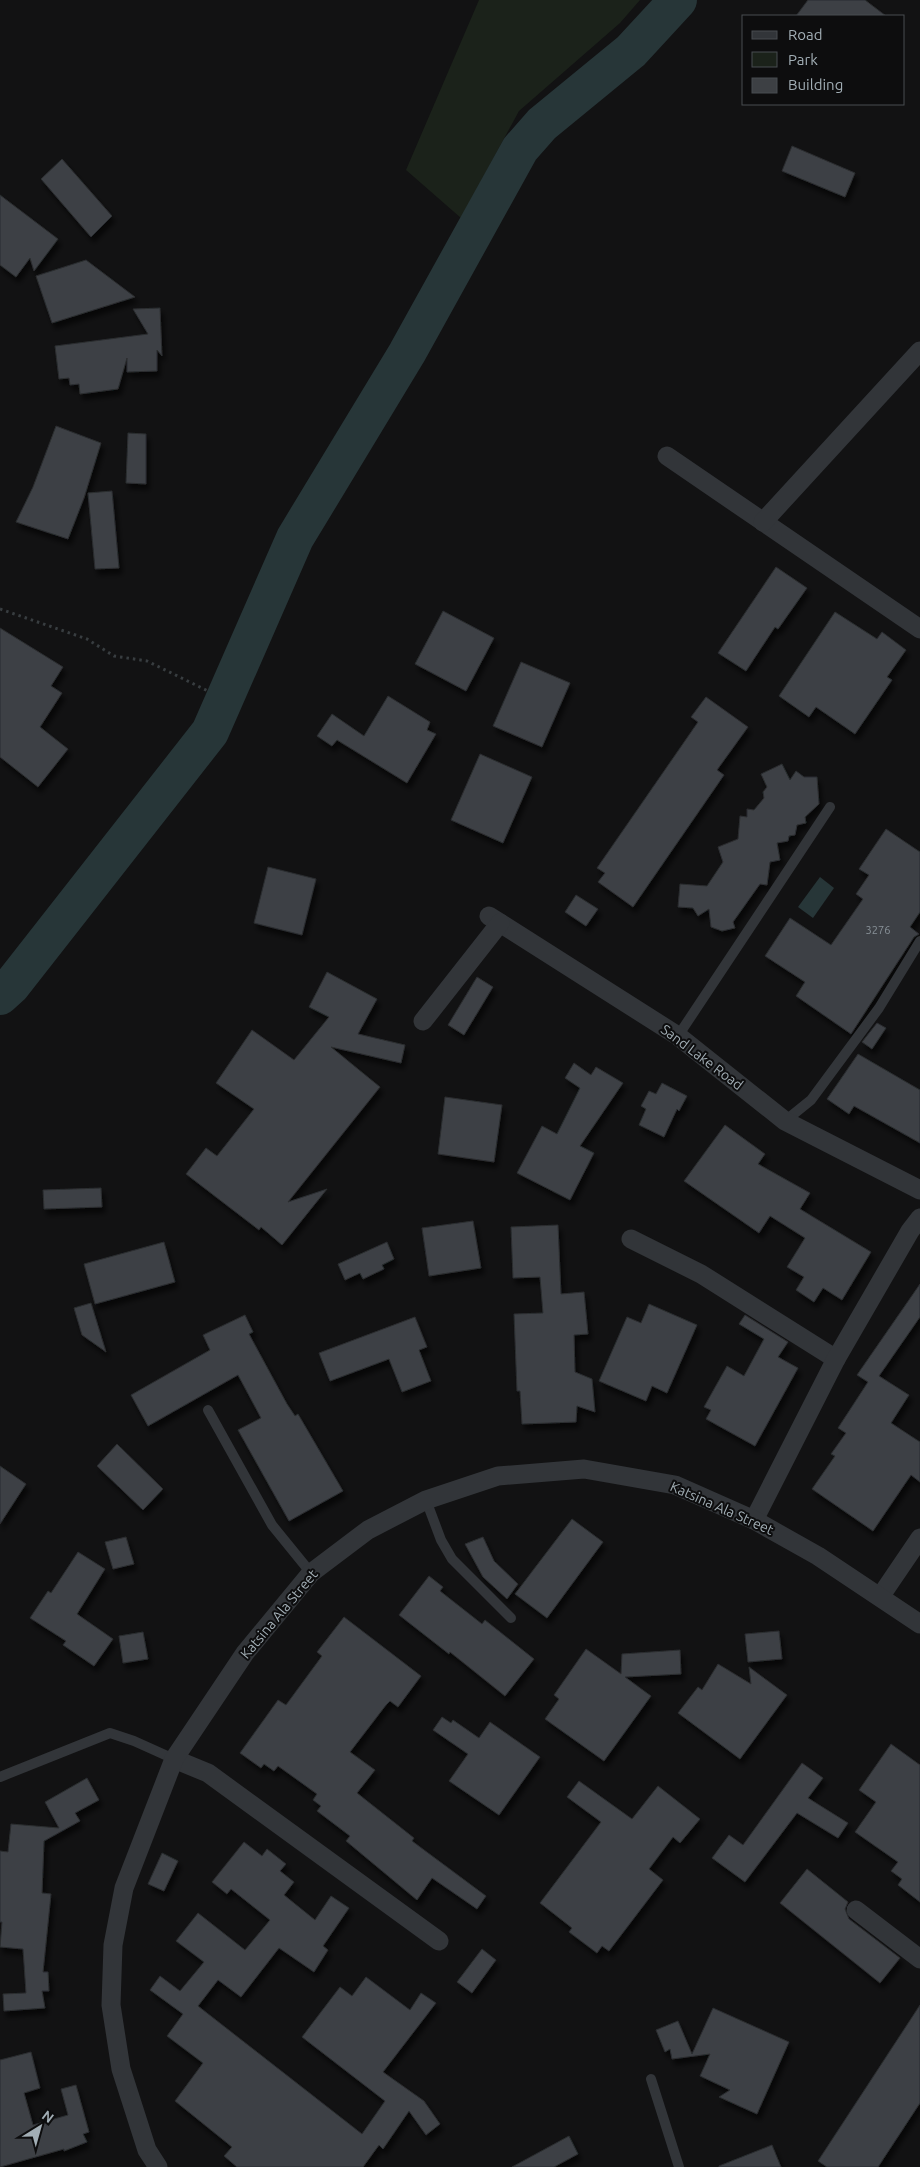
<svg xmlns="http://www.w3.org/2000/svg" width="920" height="2167" font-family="Ubuntu,sans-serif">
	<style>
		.green { fill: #1b221a }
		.water { fill: #273638 }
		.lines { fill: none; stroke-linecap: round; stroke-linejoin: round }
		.river { stroke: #273638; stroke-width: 38 }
		.building { fill: #3d4044; stroke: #2b2d30; filter: url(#shadow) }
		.path { stroke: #383d40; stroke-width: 3; stroke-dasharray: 2.5 4; stroke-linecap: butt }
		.lane { stroke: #323539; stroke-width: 10 }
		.street { stroke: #323539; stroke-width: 19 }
		.labels { text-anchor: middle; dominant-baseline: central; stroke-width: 4; stroke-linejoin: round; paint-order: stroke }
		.number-label { font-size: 11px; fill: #899299 }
		.street-label { font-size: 14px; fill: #a2aeb5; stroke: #0d0d0e }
	</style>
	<defs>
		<filter id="shadow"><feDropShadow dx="3" dy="5.5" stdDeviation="2.5" flood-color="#0009"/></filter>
	</defs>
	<rect width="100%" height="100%" fill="#121213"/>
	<polygon class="green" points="479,0 640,0 620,23 519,111 461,218 406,170"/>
	<polygon class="water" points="820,877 834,888 813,918 798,907"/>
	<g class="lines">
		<polyline class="river" points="0,996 11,986 210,732 295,538 407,353 520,149 542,124 631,51 678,0"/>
	</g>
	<g class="building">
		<polygon points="808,0 865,0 886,16 796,16"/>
		<polygon points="792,146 855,173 845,197 782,171"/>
		<polygon points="62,159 112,216 91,237 41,179"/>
		<polygon points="0,195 58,239 34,271 30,258 16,277 0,265"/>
		<polygon points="86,260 135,297 52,323 36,276"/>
		<polygon points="160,308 162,356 157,350 157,371 127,372 127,358 118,389 80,394 79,384 70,385 69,378 59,379 55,346 148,334 133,309"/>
		<polygon points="56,426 101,443 84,498 68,539 16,522 33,487"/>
		<polygon points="128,433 146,434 146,484 126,483"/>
		<polygon points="112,491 119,568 95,569 88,493"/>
		<polygon points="776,567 807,588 778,629 775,627 746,671 718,653"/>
		<polygon points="443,611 494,638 466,691 415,664"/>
		<polygon points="835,612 877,639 882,632 906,650 887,677 892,680 855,734 816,707 809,717 779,696"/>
		<polygon points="0,628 63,667 51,686 62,693 40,727 68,749 38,787 0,757"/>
		<polygon points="521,662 570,683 542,747 493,726"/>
		<polygon points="388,696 430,722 427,730 436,734 407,783 337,740 332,746 317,736 332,714 364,736"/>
		<polygon points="706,697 748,727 717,770 724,775 633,907 598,882 605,873 597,868 698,722 691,717"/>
		<polygon points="480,754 532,777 503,843 451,820"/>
		<polygon points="782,764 790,780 796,771 804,777 817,777 819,804 805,817 806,823 797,825 795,835 789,836 788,841 777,843 780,860 770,862 767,885 760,884 733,922 735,928 722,931 711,927 709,909 698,916 693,908 678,907 680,884 707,886 723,862 718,847 738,839 740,816 747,817 747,809 754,810 764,798 763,792 767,787 761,774"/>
		<polygon points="886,829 920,852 920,912 910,927 919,934 914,937 851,1034 796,996 805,982 765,956 790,918 831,945 863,899 856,894 869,875 859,869"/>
		<polygon points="268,867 316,879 302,935 254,923"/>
		<polygon points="576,895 598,909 586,926 565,912"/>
		<polygon points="327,972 377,999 358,1034 405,1045 401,1063 331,1047 380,1087 288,1202 327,1189 282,1245 261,1227 259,1230 186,1174 206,1148 217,1156 254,1109 216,1083 252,1030 294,1060 329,1017 309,1007"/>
		<polygon points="477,977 493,987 464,1035 448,1025"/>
		<polygon points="877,1023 886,1028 872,1049 862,1042"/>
		<polygon points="858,1054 920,1090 920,1143 854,1106 849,1114 827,1099"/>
		<polygon points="574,1063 591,1075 596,1067 623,1083 580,1146 594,1153 570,1200 517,1173 542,1126 557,1134 580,1088 565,1078"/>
		<polygon points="662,1083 687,1096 679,1111 677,1109 664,1137 639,1125 646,1109 641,1106 649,1091 656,1094"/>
		<polygon points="445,1097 502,1105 494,1162 438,1154"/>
		<polygon points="725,1125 765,1154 758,1164 810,1193 800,1209 871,1252 842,1300 823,1288 814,1302 796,1290 804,1277 787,1267 805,1238 770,1216 759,1233 684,1181"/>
		<polygon points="101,1188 102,1207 44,1209 43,1190"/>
		<polygon points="473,1221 481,1268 429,1276 422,1228"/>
		<polygon points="558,1225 561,1294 584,1292 588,1334 574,1335 575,1372 592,1379 595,1412 577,1406 576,1422 522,1424 520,1391 517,1391 514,1314 543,1313 540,1277 513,1278 511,1227"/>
		<polygon points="164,1242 175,1282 95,1304 84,1264"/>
		<polygon points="387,1242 394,1259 382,1265 384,1269 363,1279 360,1273 345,1280 338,1264"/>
		<polygon points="920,1284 920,1317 879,1376 909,1395 891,1423 920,1442 920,1482 911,1475 873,1531 812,1489 835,1456 831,1454 846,1433 838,1428 868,1382 857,1375"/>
		<polygon points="91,1303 106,1352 82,1335 74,1308"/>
		<polygon points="649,1304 697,1325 667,1393 652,1386 646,1401 599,1381 627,1317 641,1323"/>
		<polygon points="245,1315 253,1332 249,1334 287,1404 295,1416 298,1414 343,1491 289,1521 238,1430 261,1418 238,1375 148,1426 131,1395 210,1350 203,1335"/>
		<polygon points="745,1315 788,1342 778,1357 798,1368 755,1446 706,1419 711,1410 704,1407 727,1366 744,1376 764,1339 739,1324"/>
		<polygon points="415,1317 427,1347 419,1350 431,1381 402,1392 389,1359 330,1381 319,1353"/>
		<polygon points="117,1444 163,1489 143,1510 97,1466"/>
		<polygon points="0,1466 26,1484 0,1524"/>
		<polygon points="572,1519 603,1542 547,1618 515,1594"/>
		<polygon points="126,1537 134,1564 113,1569 105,1542"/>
		<polygon points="483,1537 494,1561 518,1584 507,1599 483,1577 465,1544"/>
		<polygon points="78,1552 105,1569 77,1614 113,1639 94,1666 63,1645 66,1641 30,1618 48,1591 51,1593"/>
		<polygon points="429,1576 443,1587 440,1591 482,1624 485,1620 534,1659 505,1696 450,1652 449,1654 399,1615"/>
		<polygon points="344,1617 421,1676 398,1707 390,1701 386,1705 350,1752 375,1770 357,1793 414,1838 412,1841 486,1896 477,1909 432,1878 417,1900 346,1841 350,1836 317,1811 321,1806 313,1800 317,1794 278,1766 274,1771 264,1764 261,1768 240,1753 278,1700 286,1705 322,1656 317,1652"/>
		<polygon points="779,1631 782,1659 748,1662 745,1634"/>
		<polygon points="143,1632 148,1659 123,1663 119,1636"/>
		<polygon points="586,1649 621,1674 622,1654 680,1650 681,1674 625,1677 651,1696 604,1761 545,1719 559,1699 554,1695"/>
		<polygon points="718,1664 751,1684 749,1667 787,1695 740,1759 678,1713 698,1687 702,1690"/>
		<polygon points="442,1717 451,1723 453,1720 479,1738 490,1722 540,1757 499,1815 449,1781 468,1754 433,1730"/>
		<polygon points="891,1744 920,1765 920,1902 898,1885 902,1879 891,1871 898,1862 855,1832 876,1802 859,1790"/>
		<polygon points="802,1763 823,1778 808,1798 848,1823 838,1838 797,1813 745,1882 712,1858 729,1835 743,1845"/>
		<polygon points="87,1778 99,1800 75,1813 80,1821 44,1841 42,1893 51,1894 43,1972 48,1972 49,1991 42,1991 45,2008 4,2011 3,1994 26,1993 23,1949 0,1947 2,1922 0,1922 0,1851 8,1852 11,1824 59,1828 45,1802"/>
		<polygon points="579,1781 632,1819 658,1786 700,1819 680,1843 673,1837 649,1869 663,1880 609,1951 602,1946 597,1953 569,1932 572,1928 540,1903 601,1822 567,1797"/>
		<polygon points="244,1842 262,1856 267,1849 286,1864 280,1871 294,1882 284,1895 315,1920 331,1896 349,1908 323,1946 328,1950 314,1972 279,1948 241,1997 218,1980 198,2006 362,2134 385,2101 302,2037 340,1987 352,1996 366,1977 410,2010 421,1993 436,2003 383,2072 424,2101 440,2124 426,2135 409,2111 383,2149 379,2145 363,2167 237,2167 224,2156 232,2147 175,2101 203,2063 167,2036 183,2014 150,1990 160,1976 180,1991 204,1962 176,1941 198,1913 245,1950 270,1920 231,1889 227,1894 212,1882"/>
		<polygon points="162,1853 178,1861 164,1891 148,1884"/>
		<polygon points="807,1869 848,1902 845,1909 849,1919 900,1958 880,1983 780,1903"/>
		<polygon points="482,1949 496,1960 472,1993 457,1982"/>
		<polygon points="920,2005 920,2103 878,2167 827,2167 818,2161"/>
		<polygon points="713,2008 789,2042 757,2114 719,2097 730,2090 700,2076 710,2054 672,2059 670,2049 665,2052 656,2030 678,2021 692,2054"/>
		<polygon points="31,2052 40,2088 24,2093 33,2125 68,2115 61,2089 76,2085 89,2132 83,2134 87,2142 64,2151 64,2149 0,2167 0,2060"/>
		<polygon points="569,2136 578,2154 554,2167 512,2167"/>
		<polygon points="772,2145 781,2167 719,2167 719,2166"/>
	</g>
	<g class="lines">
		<polyline class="path" points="0,609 87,639 114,656 147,661 210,692"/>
		<g class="lane">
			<polyline points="678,1036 830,807"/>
			<polyline points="785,1121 811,1100 879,1008 920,941"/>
			<polyline points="208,1410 272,1525 311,1573"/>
			<polyline points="426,1500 441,1540 452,1559 511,1618"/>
			<polyline points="0,1777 110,1733 134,1741 174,1759"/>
			<polyline points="651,2079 679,2167"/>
		</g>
		<g class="street">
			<polyline points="667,456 920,629"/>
			<polyline points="763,522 920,351"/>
			<polyline points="489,916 678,1036 785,1121 920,1190"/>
			<polyline points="423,1021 500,923"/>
			<polyline points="631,1239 701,1274 836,1359"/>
			<polyline points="754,1520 836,1359 910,1231 920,1218"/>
			<polyline points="880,1597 920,1538"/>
			<polyline points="174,1759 208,1773 439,1941"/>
			<polyline points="856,1910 920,1959"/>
			<polyline points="158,2167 147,2150 121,2069 111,2005 113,1945 124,1888 174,1759 245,1653 311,1573 368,1530 426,1500 498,1476 584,1469 675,1485 754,1520 818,1556 920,1624"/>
		</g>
	</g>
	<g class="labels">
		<g class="number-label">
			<text x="878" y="930">3276</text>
		</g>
		<g class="street-label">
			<text transform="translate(702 1057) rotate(37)">Sand Lake Road</text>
			<text transform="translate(722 1508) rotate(24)">Katsina Ala Street</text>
			<text transform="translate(279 1614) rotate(-50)">Katsina Ala Street</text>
		</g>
	</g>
	<rect x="742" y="15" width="162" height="90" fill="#0d0d0e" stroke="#494d51"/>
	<rect x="752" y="31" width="25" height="8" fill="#323539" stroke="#494d51"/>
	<text x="788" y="40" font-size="15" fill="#a2aeb5">Road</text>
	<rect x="752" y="52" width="25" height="15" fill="#1b221a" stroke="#494d51"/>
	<text x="788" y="65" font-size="15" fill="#a2aeb5">Park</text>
	<rect x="752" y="78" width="25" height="15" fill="#3d4044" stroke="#494d51"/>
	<text x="788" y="90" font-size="15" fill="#a2aeb5">Building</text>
	<g transform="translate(40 2127) rotate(37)" stroke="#0d0d0e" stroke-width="4" paint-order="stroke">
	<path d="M0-4L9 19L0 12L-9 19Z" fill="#a2aeb5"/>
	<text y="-8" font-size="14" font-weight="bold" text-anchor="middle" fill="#a2aeb5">N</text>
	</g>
</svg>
